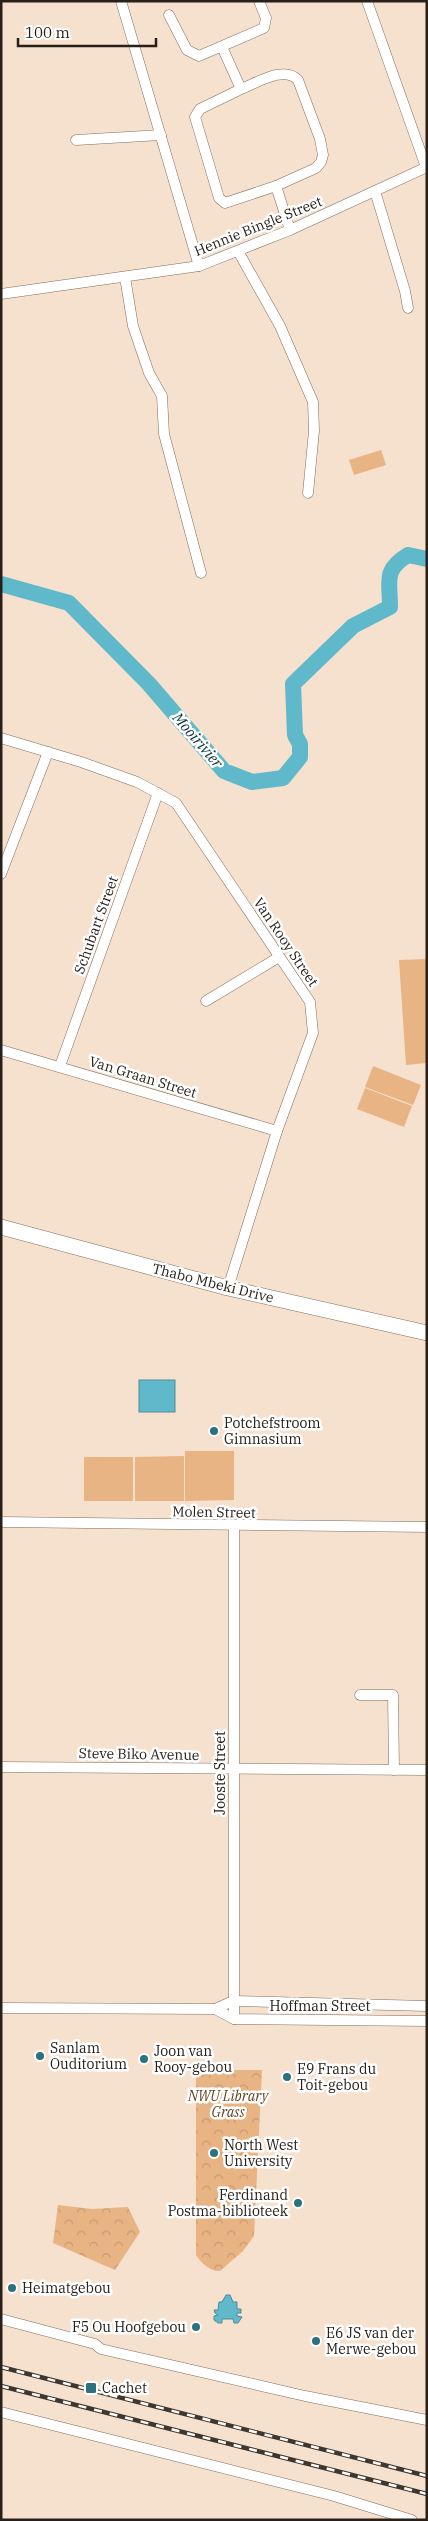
<svg xmlns="http://www.w3.org/2000/svg" width="428" height="2521" font-family="'IBM Plex Serif',serif">
	<style>
		.park { fill: url(#park-crowns) }
		.pitch { fill: #e9b484 }
		.water { fill: #5fb9cb; stroke: #4e8b96 }
		.lines { fill: none; stroke-linecap: round; stroke-linejoin: round }
		.river { stroke: #5fb9cb; stroke-width: 16 }
		.street-casing { stroke: #816e5d; stroke-width: 11 }
		.secondary-casing { stroke: #816e5d; stroke-width: 16 }
		.street { stroke: #fff; stroke-width: 10 }
		.secondary { stroke: #fff; stroke-width: 15 }
		.rail-casing { stroke: #3f362d; stroke-width: 4.5 }
		.rail { stroke: #fff; stroke-width: 2.5; stroke-dasharray: 8; stroke-linecap: butt }
		.poi-dot { fill: #2b717e; stroke: #fff; stroke-width: 2 }
		.labels { text-anchor: middle; dominant-baseline: central; stroke-width: 5; stroke-linejoin: round; paint-order: stroke }
		.street-label { font-size: 14px; fill: #282019; stroke: #fff }
		.poi-label { font-size: 14px; fill: #282019; stroke: #fff; text-anchor: start }
		.park-label { font-size: 14px; font-style: italic; fill: #643f1b; stroke: #fff }
		.water-label { font-size: 15px; font-style: italic; fill: #06333b; stroke: #fff }
	</style>
	<defs>
		<pattern id="park-crowns" width="20" height="18" patternUnits="userSpaceOnUse" patternTransform="scale(1.25)"><rect width="20" height="18" fill="#e9b484"/><path d="M2 6a3 3 0 1 1 6 0M12 15a3 3 0 1 1 6 0" fill="none" stroke="#c89a71"/></pattern>
	</defs>
	<rect width="100%" height="100%" fill="#f6e0ce"/>
	<g class="park">
		<path d="M196,2070h66l-8,166 -11,15 -23,20c-9,1 -20,-9 -24,-16z"/>
		<polygon points="58,2205 92,2209 128,2207 140,2232 115,2270 53,2243"/>
	</g>
	<g class="pitch">
		<polygon points="381,450 386,465 354,475 349,460"/>
		<polygon points="427,959 427,1063 406,1065 399,960"/>
		<polygon points="373,1066 421,1085 413,1105 365,1087"/>
		<polygon points="365,1088 412,1106 404,1127 357,1109"/>
		<polygon points="185,1451 234,1451 234,1500 185,1501"/>
		<polygon points="184,1456 184,1501 135,1501 135,1457"/>
		<rect x="84" y="1457" width="49" height="44"/>
	</g>
	<g class="water">
		<rect x="139" y="1380" width="36" height="32"/>
		<polygon points="226,2295 230,2295 233,2302 237,2302 237,2309 241,2309 241,2313 237,2313 237,2316 242,2317 238,2323 234,2323 233,2319 222,2319 222,2323 218,2323 214,2320 214,2316 218,2315 215,2313 214,2310 218,2310 219,2302 222,2302"/>
	</g>
	<g class="lines">
		<path class="river" d="M1,584l68,19 80,81 75,87 28,11 31,-4 17,-21v-13l-5,-9 -2,-51 60,-58 37,-19c0,-26 -7,-37 18,-52l19,4"/>
		<g class="street-casing">
			<g id="street">
				<polyline points="121,1 199,266"/>
				<polyline points="367,1 426,167"/>
				<polyline points="169,15 187,50 199,56 264,28 266,18 259,1"/>
				<path d="M222,47l19,42c16,-6 43,-24 57,-9l22,59 3,16 -2,7 -5,6 -40,18 -51,17 -6,-5 -24,-81 5,-8 41,-20"/>
				<polyline points="76,140 161,135"/>
				<polyline points="276,186 290,230"/>
				<polyline points="375,191 405,291 408,308"/>
				<polyline points="238,251 280,326 313,402 314,431 308,493"/>
				<polyline points="125,277 133,326 149,373 162,396 164,434 201,573"/>
				<polyline points="1,294 199,266 290,230 427,167"/>
				<polyline points="1,738 81,762 137,782 176,803 310,1002 313,1033 277,1131 228,1288"/>
				<polyline points="1,874 48,752"/>
				<polyline points="206,1001 279,957"/>
				<polyline points="1,1050 277,1131"/>
				<polyline points="60,1066 158,793"/>
				<polyline points="1,1522 427,1527"/>
				<polyline points="234,1526 234,2019"/>
				<polyline points="360,1695 393,1695 394,1770"/>
				<polyline points="1,1767 427,1770"/>
				<polyline points="1,2008 215,2009 233,2001 427,2006"/>
				<polyline points="215,2009 234,2019 427,2021"/>
				<polyline points="1,2319 95,2344 101,2349 305,2396 427,2420"/>
				<polyline points="1,2412 334,2496 412,2520"/>
			</g>
		</g>
		<g class="secondary-casing">
			<polyline id="secondary" points="1,1227 228,1288 427,1333"/>
		</g>
		<use href="#street" class="street"/>
		<use href="#secondary" class="secondary"/>
		<g class="rail-casing">
			<g id="rail">
				<polyline points="1,2367 427,2476"/>
				<polyline points="1,2386 427,2494"/>
			</g>
		</g>
		<use href="#rail" class="rail"/>
	</g>
	<g class="poi-dot">
		<circle cx="214" cy="1431" r="5"/>
		<circle cx="40" cy="2056" r="5"/>
		<circle cx="144" cy="2059" r="5"/>
		<circle cx="287" cy="2077" r="5"/>
		<circle cx="214" cy="2153" r="5"/>
		<circle cx="298" cy="2203" r="5"/>
		<circle cx="12" cy="2288" r="5"/>
		<circle cx="196" cy="2327" r="5"/>
		<circle cx="316" cy="2341" r="5"/>
		<rect x="85" y="2382" width="12" height="12" rx="2.5"/>
	</g>
	<g class="labels">
		<g class="street-label">
			<text transform="translate(258 226) rotate(-22)">Hennie Bingle Street</text>
			<text transform="translate(96 925) rotate(-70)">Schubart Street</text>
			<text transform="translate(286 942) rotate(56)">Van Rooy Street</text>
			<text transform="translate(143 1077) rotate(17)">Van Graan Street</text>
			<text transform="translate(213 1283) rotate(14)">Thabo Mbeki Drive</text>
			<text transform="translate(214 1512) rotate(1)">Molen Street</text>
			<text transform="translate(139 1754) rotate(1)">Steve Biko Avenue</text>
			<text transform="translate(220 1773) rotate(-90)">Jooste Street</text>
			<text x="320" y="2006">Hoffman Street</text>
		</g>
		<g class="poi-label">
			<text x="224" y="1423">Potchefstroom<tspan x="224" dy="16">Gimnasium</tspan></text>
			<text x="50" y="2048">Sanlam<tspan x="50" dy="16">Ouditorium</tspan></text>
			<text x="154" y="2051">Joon van<tspan x="154" dy="16">Rooy-gebou</tspan></text>
			<text x="297" y="2069">E9 Frans du<tspan x="297" dy="16">Toit-gebou</tspan></text>
			<text x="224" y="2145">North West<tspan x="224" dy="16">University</tspan></text>
			<text x="288" y="2195" text-anchor="end">Ferdinand<tspan x="288" dy="16">Postma-biblioteek</tspan></text>
			<text x="22" y="2288">Heimatgebou</text>
			<text x="186" y="2327" text-anchor="end">F5 Ou Hoofgebou</text>
			<text x="326" y="2333">E6 JS van der<tspan x="326" dy="16">Merwe-gebou</tspan></text>
			<text x="102" y="2388">Cachet</text>
		</g>
		<g class="park-label">
			<text x="228" y="2096">NWU Library<tspan x="228" dy="16">Grass</tspan></text>
		</g>
		<g class="water-label">
			<text transform="translate(198 740) rotate(49)">Mooirivier</text>
		</g>
	</g>
	<rect width="428" height="2521" fill="none" stroke="#282019" stroke-width="5"/>
	<path d="M18 38v8h138v-8" fill="none" stroke="#282019" stroke-width="2.5"/>
	<text x="25" y="38" font-size="15" fill="#282019" stroke="#ffffff" stroke-width="4" paint-order="stroke">100 m</text>
</svg>
